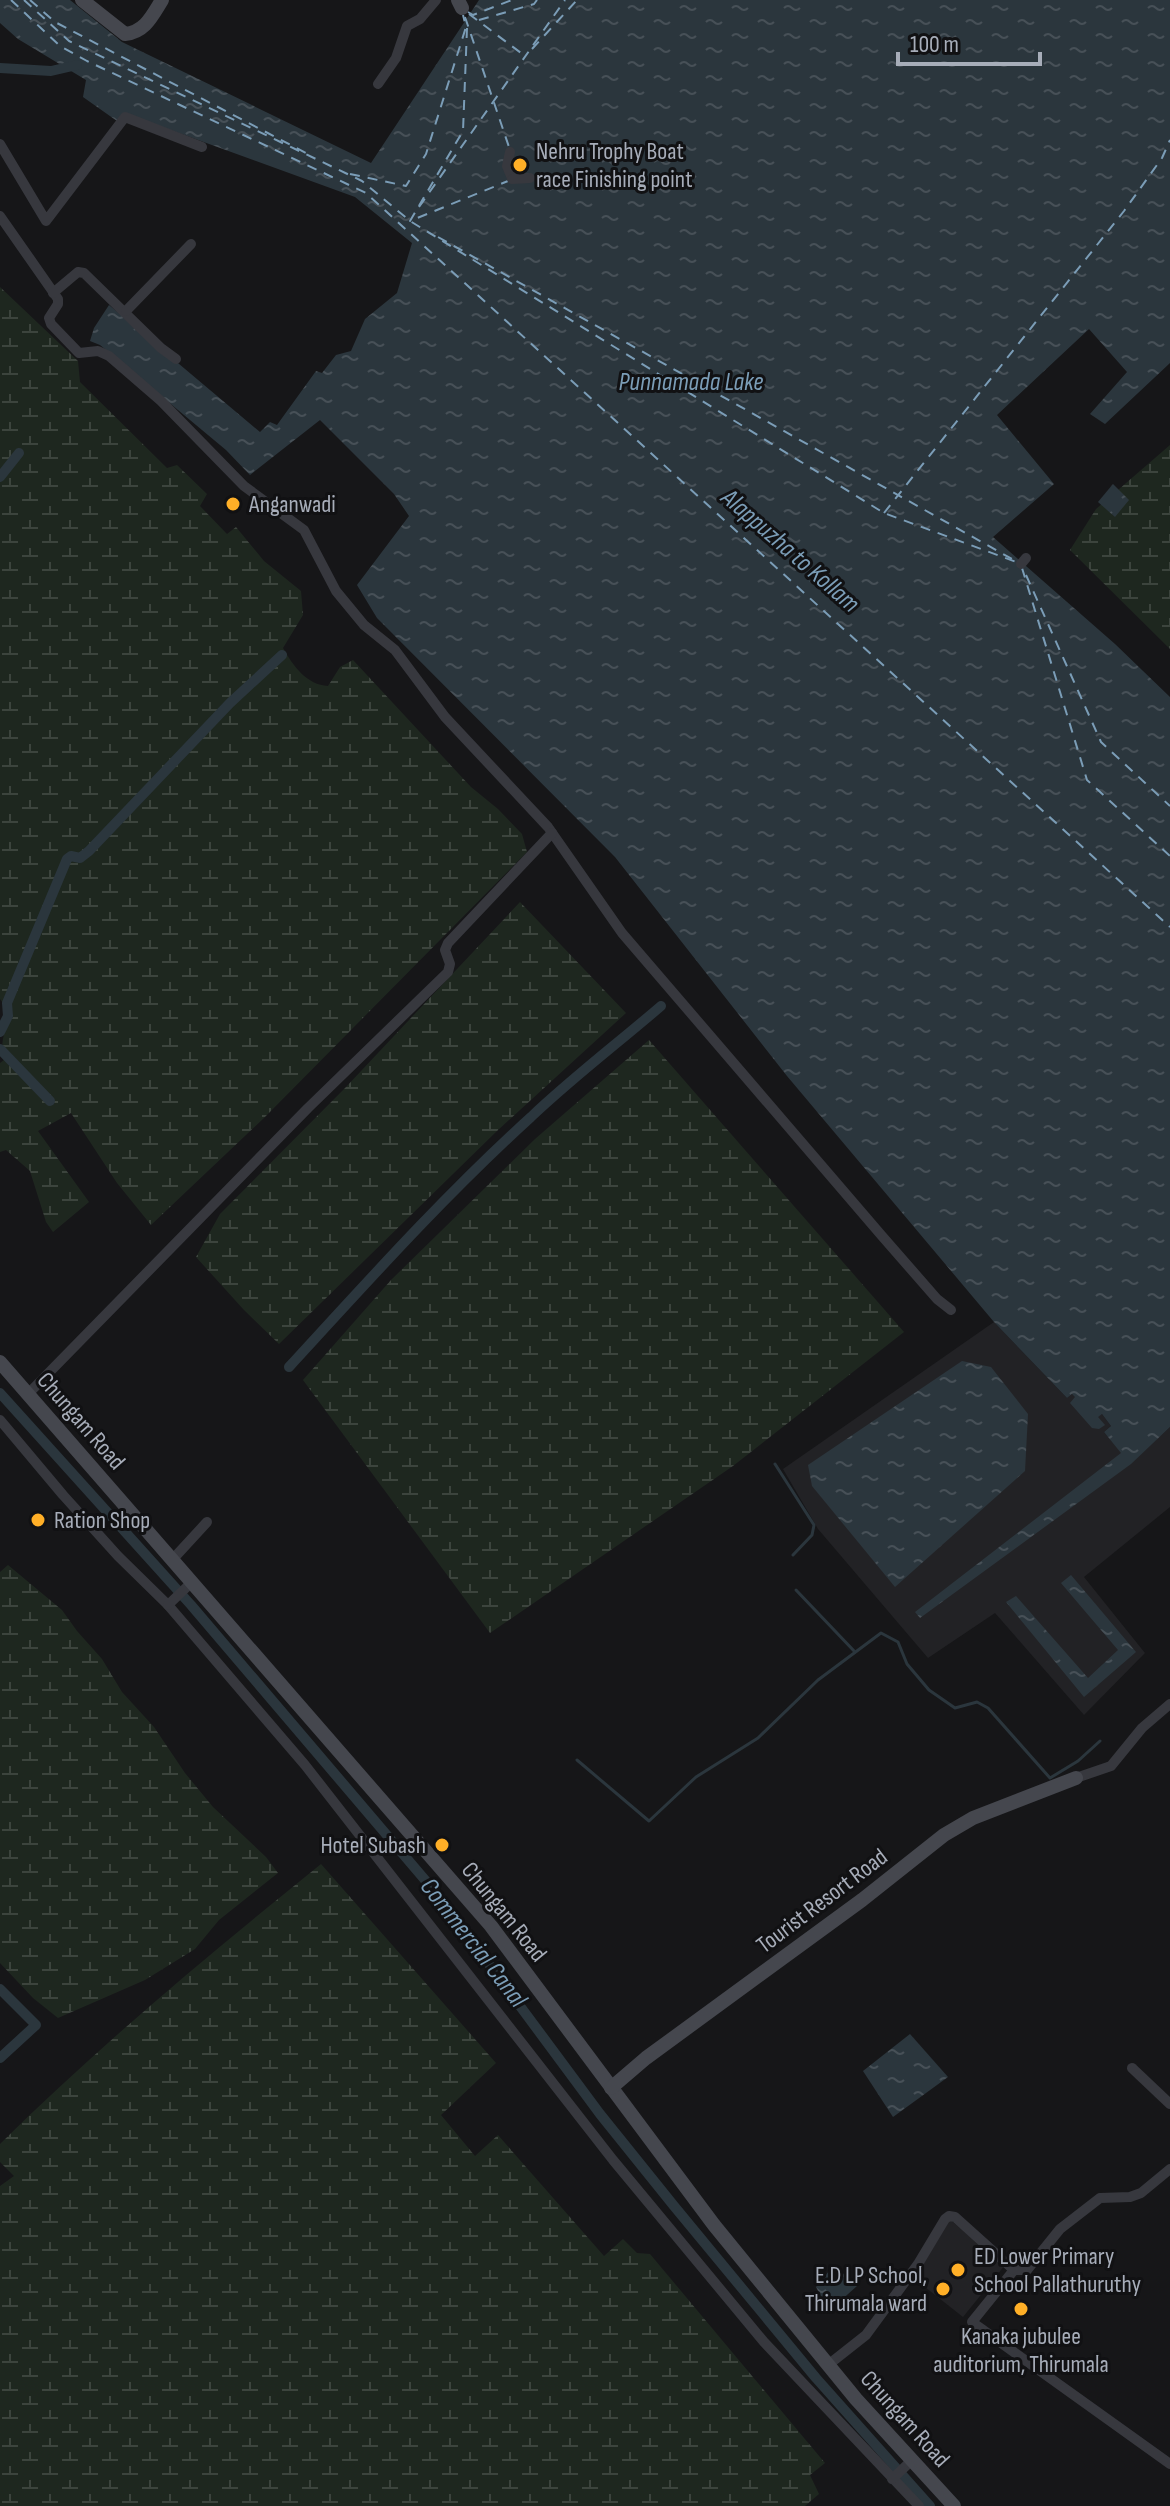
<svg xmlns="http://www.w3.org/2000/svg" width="1170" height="2506" font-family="'Sofia Sans Condensed',sans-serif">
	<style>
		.built { fill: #222225 }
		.wetland { fill: url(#wetland-marsh) }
		.water { fill: url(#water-ripples) }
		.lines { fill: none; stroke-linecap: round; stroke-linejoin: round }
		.stream { stroke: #2b363d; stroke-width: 3 }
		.canal { stroke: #2b363d; stroke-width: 10 }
		.ferry { stroke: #7b9db7; stroke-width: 2; stroke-dasharray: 10 8; stroke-linecap: butt }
		.street { stroke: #37383e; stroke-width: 10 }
		.secondary { stroke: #45474e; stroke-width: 14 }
		.poi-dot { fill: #ffaf27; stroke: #111113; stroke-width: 3 }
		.labels { text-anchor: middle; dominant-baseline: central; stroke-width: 6; stroke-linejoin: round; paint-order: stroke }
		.poi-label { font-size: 24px; fill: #a7adb9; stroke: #111113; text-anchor: start }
		.street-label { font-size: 24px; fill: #a7adb9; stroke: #111113 }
		.water-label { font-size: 26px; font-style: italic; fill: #7b9db7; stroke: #111113 }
	</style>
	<defs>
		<pattern id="wetland-marsh" width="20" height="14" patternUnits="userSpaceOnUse" patternTransform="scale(2)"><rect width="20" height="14" fill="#1e271f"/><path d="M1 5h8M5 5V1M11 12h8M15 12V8" fill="none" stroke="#3c443d"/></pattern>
		<pattern id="water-ripples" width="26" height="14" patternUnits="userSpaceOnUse" patternTransform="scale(2)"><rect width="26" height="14" fill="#2b363d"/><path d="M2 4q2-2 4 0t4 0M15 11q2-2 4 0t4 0" fill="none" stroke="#475057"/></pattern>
	</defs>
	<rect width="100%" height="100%" fill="#161618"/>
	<g class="built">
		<polygon points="994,1322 1067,1398 1072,1394 1098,1416 1102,1414 1111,1426 1104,1432 1131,1463 1170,1427 1170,1507 1084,1577 1145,1653 1084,1715 995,1613 928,1658 818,1529 783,1469"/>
		<polygon points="949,2219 1005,2265 963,2317 911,2276"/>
	</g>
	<g class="wetland">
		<path d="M0,287l78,74 2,21 87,86 10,-3 30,29 -7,12 27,28 9,-7 28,34 37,30 2,24 -20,33c10,18 24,37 45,38l12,-19 13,-7 118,127 27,22 24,25 5,18 -263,266 -113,107 -34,-42 -46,-70 -33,18 51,71 -36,30 -7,-10 -16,-51 -24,-21 -6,2v-89l4,-3c-4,-15 -1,-30 9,-43l-13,-18z"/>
		<polygon points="1170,445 1170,649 1070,550 1096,509"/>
		<polygon points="520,902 626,1013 497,1131 279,1344 244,1310 196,1257 220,1214 346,1087"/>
		<polygon points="649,1040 904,1332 733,1466 490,1633 303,1380 391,1280 535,1139"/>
		<polygon points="8,1565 62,1610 77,1631 102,1659 122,1692 154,1727 185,1773 213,1807 266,1857 278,1873 219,1920 195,1949 145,1980 58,2018 33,1998 0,1963 0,1572"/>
		<path d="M321,1864l175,199 -55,52 34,41 23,-21 106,121 19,-17 14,14 13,1 175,209 -15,12 9,19 -14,12h-805v-320l14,-10 -14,-14v-18c101,-100 211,-191 321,-280z"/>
	</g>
	<g class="water">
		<polygon points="0,0 70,0 122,42 371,163 479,0 1170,0 1170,363 1105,424 1090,414 1127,372 1089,329 997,415 1054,484 993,537 1115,644 1170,697 1170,1427 1131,1464 920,1618 915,1612 1121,1453 1104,1432 1111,1426 1102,1414 1098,1417 1105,1425 1099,1429 1092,1428 1070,1403 1075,1397 1072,1394 1067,1398 994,1322 787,1076 615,857 377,618 357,585 409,516 394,494 320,420 250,475 226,450 100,345 90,341 94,328 109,305 260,432 270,422 277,425 316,371 322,373 336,355 351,351 365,319 397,293 412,243 355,197 143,120 117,121 83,97 86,80 18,39 0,23"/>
		<polygon points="1113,484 1129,500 1115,517 1098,502"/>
		<polygon points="962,1361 991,1367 1028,1414 1025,1471 895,1587 812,1486 808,1465"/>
		<polygon points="1071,1575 1136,1652 1084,1697 1006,1602 1016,1596 1088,1678 1118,1650 1061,1583"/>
		<polygon points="910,2034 948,2077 893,2117 863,2071"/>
		<polygon points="834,2265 857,2286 829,2311 816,2287"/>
	</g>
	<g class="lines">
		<g class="stream">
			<polyline points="775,1464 814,1525 812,1535 793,1555"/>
			<polyline points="796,1590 855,1652"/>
			<polyline points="577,1760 649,1821 696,1777 758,1738 818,1680 881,1633 898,1642 907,1664 929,1690 955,1708 977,1702 988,1708 1050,1778 1078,1761 1100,1741"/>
		</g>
		<g class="canal">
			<polyline points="0,68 51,71 77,65"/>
			<polyline points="0,477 19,453"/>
			<polyline points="0,1032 8,1016 7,1003 67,859 71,856 80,858 89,851 230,703 282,655"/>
			<polyline points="0,1049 50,1101"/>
			<path d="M289,1367c79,-86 156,-172 242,-250 41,-39 87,-74 130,-111"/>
			<polyline points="0,1393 191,1605 437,1894 600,2114 674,2206 816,2378 930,2506"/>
			<polyline points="0,1989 36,2025 0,2058"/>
		</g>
		<g class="ferry">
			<polyline points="11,0 60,46 87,61 366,193 1170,927"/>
			<polyline points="24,0 69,41 362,181 410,221 884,513 1019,563"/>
			<polyline points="30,0 55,22 308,154"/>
			<polyline points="468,12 473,15 512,0"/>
			<polyline points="469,14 525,56"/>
			<polyline points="465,17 509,147"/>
			<polyline points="479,20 534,4 537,0"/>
			<polyline points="467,28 463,131 410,221 508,181"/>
			<polyline points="532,49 577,0"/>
			<polyline points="350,174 406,186 426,154 466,27 463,15"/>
			<polyline points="419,207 565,0"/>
			<polyline points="438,237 1012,559"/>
			<polyline points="884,513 1124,211 1162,158 1170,140"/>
			<polyline points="1022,568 1087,780 1170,856"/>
			<polyline points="1026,575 1101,742 1170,806"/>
		</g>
		<g class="street">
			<polyline points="378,84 396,58 407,26 420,19 436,0"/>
			<polyline points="0,144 46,221 125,117 202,147"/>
			<polyline points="510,152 507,166 512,178"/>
			<polyline points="512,179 530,178"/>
			<polyline points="0,216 58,299 58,304 49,318 51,324 79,353 98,351 109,356 161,401 244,486 304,530 336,591 364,625 395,650 445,717 548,827 622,933 882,1236 937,1299 951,1310"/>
			<polyline points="53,293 78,272 84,273 161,348 176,359"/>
			<polyline points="126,311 191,244"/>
			<polyline points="1021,564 1026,558"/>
			<polyline points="28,1394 308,1108 448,972 450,964 445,950 448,943 552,833"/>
			<polyline points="0,1420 63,1495 118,1556 168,1605 305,1765 613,2160 764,2342 919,2506"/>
			<polyline points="173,1559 207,1522"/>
			<polyline points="168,1605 192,1582"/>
			<polyline points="1076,1778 1111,1766 1142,1728 1170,1704"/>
			<polyline points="1132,2068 1170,2104"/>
			<polyline points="1014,2270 972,2322 1170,2464"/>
			<polyline points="828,2365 866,2335 918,2264 945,2219 949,2216 955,2217 1014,2270 1027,2270 1060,2229 1100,2198 1130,2197 1141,2193 1170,2169"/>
			<polyline points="892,2479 912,2460"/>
		</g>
		<g class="secondary">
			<path d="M82,0l43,34c20,-2 27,-18 37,-34"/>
			<polyline points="458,0 462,8"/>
			<polyline points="0,1362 491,1926 714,2225 856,2399 954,2506"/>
			<polyline points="611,2088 646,2058 862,1900 944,1835 973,1818 1076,1778"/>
		</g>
	</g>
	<g class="poi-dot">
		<circle cx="520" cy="165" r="8"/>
		<circle cx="233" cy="504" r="8"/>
		<circle cx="38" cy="1520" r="8"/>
		<circle cx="442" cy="1845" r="8"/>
		<circle cx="958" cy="2270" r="8"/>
		<circle cx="943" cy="2289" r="8"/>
		<circle cx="1021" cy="2309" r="8"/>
	</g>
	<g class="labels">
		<g class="poi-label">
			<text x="536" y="151">Nehru Trophy Boat<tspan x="536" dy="28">race Finishing point</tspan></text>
			<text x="249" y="504">Anganwadi</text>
			<text x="54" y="1520">Ration Shop</text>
			<text x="426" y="1845" text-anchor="end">Hotel Subash</text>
			<text x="974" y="2256">ED Lower Primary<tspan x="974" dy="28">School Pallathuruthy</tspan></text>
			<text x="927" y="2275" text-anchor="end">E.D LP School,<tspan x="927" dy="28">Thirumala ward</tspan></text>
			<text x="1021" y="2336" text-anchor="middle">Kanaka jubulee<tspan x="1021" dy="28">auditorium, Thirumala</tspan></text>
		</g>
		<g class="street-label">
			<text transform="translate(81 1421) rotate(49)">Chungam Road</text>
			<text transform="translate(822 1901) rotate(-37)">Tourist Resort Road</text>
			<text transform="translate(504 1912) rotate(51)">Chungam Road</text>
			<text transform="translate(905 2419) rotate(48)">Chungam Road</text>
		</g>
		<g class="water-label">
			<text x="691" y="382">Punnamada Lake</text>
			<text transform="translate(790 551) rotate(41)">Alappuzha to Kollam</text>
			<text transform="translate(473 1943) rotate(52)">Commercial Canal</text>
		</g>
	</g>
	<path d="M898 52v12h142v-12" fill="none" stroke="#a7adb9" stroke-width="4"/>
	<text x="910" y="52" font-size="24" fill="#a7adb9" stroke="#111113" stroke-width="6" paint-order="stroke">100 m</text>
</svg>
